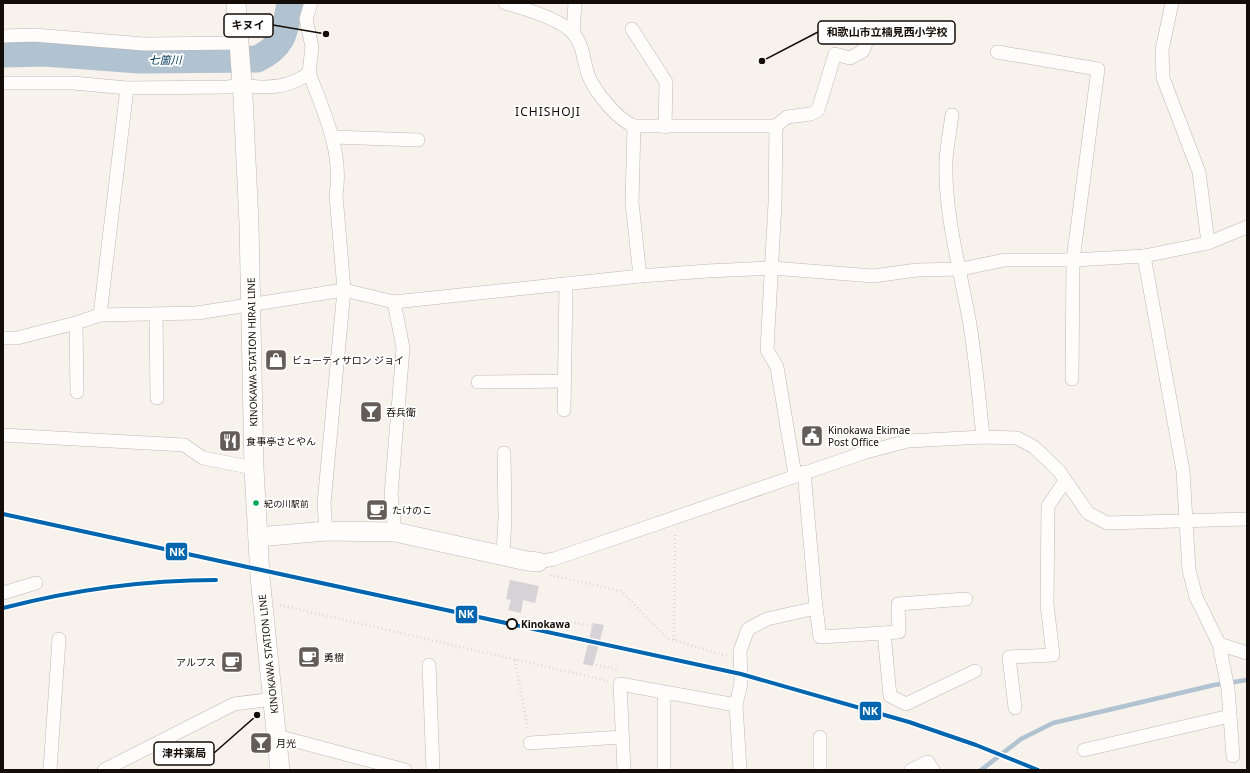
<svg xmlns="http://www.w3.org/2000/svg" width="1250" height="773" font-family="'Noto Sans','Noto Sans JP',sans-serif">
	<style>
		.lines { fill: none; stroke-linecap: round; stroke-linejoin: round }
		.stream { stroke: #b1c2d1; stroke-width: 4.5 }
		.river { stroke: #b1c2d1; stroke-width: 27 }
		.building { fill: #d6d2d5 }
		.street-casing { stroke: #bfb7b2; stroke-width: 14 }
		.secondary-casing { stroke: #bfb7b2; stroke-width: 20 }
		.path { stroke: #dad8d6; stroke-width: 2.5; stroke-dasharray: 1 3; stroke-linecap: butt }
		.street { stroke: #fefdfc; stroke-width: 13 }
		.secondary { stroke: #fefdfc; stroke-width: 19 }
		.rail-1-casing { stroke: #fff; stroke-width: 7 }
		.rail-1 { stroke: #0065af; stroke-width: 4 }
		.bus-dot { fill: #00a651; stroke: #fff; stroke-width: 1.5 }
		.stop-dot { fill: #fff; stroke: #140c06; stroke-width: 2 }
		.labels { text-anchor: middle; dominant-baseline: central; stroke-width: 4; stroke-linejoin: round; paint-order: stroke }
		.bus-label { font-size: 9px; fill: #140c06; stroke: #fff; text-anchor: start }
		.street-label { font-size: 10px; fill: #140c06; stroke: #fff }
		.poi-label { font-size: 10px; fill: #140c06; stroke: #fff; text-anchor: start }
		.stop-label { font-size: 10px; font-weight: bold; fill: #140c06; stroke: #fff; text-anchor: start }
		.water-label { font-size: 11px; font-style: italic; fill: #0d4060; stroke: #fff }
		.quarter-label { font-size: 12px; letter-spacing: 1px; fill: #140c06; stroke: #fff }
		.leader { fill: none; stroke: #140c06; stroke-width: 1.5 }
		.callout-dot { fill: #140c06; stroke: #fff; stroke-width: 1.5 }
		.callout { fill: #fff; stroke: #140c06; stroke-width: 1.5 }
		.callout-label { font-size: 11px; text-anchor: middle; font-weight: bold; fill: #140c06 }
		.line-badge { stroke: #fff; stroke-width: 1.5 }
		.badge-label { font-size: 11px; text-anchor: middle; font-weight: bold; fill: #fff }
	</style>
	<rect width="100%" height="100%" fill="#f8f2ed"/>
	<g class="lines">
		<polyline class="stream" points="981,770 1021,739 1053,723 1214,685 1247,680"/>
		<path class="river" d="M3,54l42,-1 94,7 118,-1c28,-13 28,-29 33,-56"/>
	</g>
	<g class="building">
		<polygon points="510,580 539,586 535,603 523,600 521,613 508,610 511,600 506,599"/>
		<polygon points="593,623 604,625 593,666 583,664"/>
	</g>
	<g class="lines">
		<g class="street-casing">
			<g id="street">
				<path d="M505,3c18,5 54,16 67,29 12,12 11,30 17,45 7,16 29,43 45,49h142l-1,77 -8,147 10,17 18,108"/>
				<polyline points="1172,3 1162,50 1163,78 1199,172 1208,243"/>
				<polyline points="632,29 666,82 665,127"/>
				<polyline points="573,33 575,3"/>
				<polyline points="3,36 34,35 144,44 239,43"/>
				<polyline points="997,52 1098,69 1073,260 1072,379"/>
				<path d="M309,73c15,39 34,79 27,122l8,95 -20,213 2,28"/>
				<polyline points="3,83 73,83 127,88"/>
				<path d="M952,115c-2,15 -5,30 -6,45 -2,54 15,112 24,165 6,37 9,75 13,112"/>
				<polyline points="634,126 632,203 640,276"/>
				<polyline points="776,126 787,117 811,114 818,110 835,54 850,58 863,51 872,27"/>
				<polyline points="333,137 418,140"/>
				<polyline points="1144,256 1183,471 1189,570 1196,597 1219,644 1228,689 1230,716"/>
				<polyline points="394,302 403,348 391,495 395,532"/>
				<polyline points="156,314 157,398"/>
				<path d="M100,315l27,-227 101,-1c17,-3 21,0 37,0 16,0 32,-5 44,-14l3,-26 -6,-28 5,-16"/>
				<polyline points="76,323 77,392"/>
				<polyline points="3,338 17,338 76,323 100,315 197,313 344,290 394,302 640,276 707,271 772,268 873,276 917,270 961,269 1005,260 1073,260 1144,256 1208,243 1247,227"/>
				<polyline points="478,382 564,381"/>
				<polyline points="564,410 566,284"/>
				<polyline points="3,435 184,445 203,458 254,468"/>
				<polyline points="503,556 505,517 504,453"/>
				<polyline points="538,562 554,559 866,452 908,441 983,437 1017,438 1034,447 1059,471 1088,513 1107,523 1247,519"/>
				<polyline points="3,593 36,583"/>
				<polyline points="816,608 820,637 899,632 898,604 966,599"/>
				<polyline points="884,633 890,696 906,704 975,671"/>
				<polyline points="1219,644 1247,653"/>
				<polyline points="429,665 433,770"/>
				<polyline points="664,693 664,770"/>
				<polyline points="1015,708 1009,657 1053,655 1047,604 1048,506 1065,481"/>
				<polyline points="277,736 405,770"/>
				<polyline points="820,737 820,770"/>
				<polyline points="530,743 622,737"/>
				<polyline points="1084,750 1230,716 1233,756"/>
				<polyline points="50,770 59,639"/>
				<polyline points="104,770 234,704 273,699"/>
				<polyline points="624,770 620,684 736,705"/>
				<polyline points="740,770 736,705 741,683 740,651 748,629 767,619 816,608 804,472"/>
				<polyline points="911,770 928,762 933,770"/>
			</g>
		</g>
		<g class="secondary-casing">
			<g id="secondary">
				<polyline points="236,3 243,97 249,224 254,468 260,577 280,770"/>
				<polyline points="258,537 326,531 395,532 527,561 538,562"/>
			</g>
		</g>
		<g class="path">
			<polyline points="550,575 621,591 667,638 727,656"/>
			<polyline points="280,605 608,681"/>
			<polyline points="567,621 597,627 588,663 618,670"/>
			<polyline points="674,640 675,532"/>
			<polyline points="515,660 528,730"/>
		</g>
		<use href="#street" class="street"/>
		<use href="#secondary" class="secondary"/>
		<g class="rail-1-casing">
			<g id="rail-1">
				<polyline points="3,514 741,674 909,722 976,745 1038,770"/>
				<path d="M3,608c70,-18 140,-28 213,-28"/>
			</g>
		</g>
		<use href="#rail-1" class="rail-1"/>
	</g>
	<defs>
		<g id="shop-square" transform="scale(1.15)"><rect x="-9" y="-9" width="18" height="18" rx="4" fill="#645c57" stroke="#fff"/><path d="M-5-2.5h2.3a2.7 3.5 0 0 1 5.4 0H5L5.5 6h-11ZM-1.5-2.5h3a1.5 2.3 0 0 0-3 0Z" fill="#fff"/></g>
		<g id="bar-square" transform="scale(1.15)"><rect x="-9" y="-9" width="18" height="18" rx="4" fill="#645c57" stroke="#fff"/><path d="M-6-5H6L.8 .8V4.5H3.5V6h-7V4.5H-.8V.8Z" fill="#fff"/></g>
		<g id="civic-square" transform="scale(1.15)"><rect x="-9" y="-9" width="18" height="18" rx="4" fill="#645c57" stroke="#fff"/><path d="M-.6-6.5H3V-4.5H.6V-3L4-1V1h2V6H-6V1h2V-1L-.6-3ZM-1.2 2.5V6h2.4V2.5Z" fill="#fff"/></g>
		<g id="restaurant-square" transform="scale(1.15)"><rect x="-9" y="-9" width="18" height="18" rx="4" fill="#645c57" stroke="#fff"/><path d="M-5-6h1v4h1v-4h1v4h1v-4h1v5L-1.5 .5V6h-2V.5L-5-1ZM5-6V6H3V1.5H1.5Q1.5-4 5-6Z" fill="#fff"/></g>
		<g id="cafe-square" transform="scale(1.15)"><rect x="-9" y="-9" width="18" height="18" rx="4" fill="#645c57" stroke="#fff"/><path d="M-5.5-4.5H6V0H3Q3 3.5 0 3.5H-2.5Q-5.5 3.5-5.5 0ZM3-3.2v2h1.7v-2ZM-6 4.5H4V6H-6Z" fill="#fff"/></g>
	</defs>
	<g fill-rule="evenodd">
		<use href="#shop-square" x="276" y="360"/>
		<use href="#bar-square" x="371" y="412"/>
		<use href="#civic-square" x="812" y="436"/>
		<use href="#restaurant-square" x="230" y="441"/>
		<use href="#cafe-square" x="377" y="510"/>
		<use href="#cafe-square" x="309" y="657"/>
		<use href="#cafe-square" x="232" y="662"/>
		<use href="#bar-square" x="261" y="743"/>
	</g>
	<circle class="bus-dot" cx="256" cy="503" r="3.5"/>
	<circle class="stop-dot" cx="512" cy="624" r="5"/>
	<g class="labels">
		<g class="bus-label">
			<text x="264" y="503">紀の川駅前</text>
		</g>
		<g class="street-label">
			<text transform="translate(252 352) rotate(-91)">KINOKAWA STATION HIRAI LINE</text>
			<text transform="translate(268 654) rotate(-96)">KINOKAWA STATION LINE</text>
		</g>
		<g class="poi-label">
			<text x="292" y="360">ビューティサロン ジョイ</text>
			<text x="386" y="412">呑兵衛</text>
			<text x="828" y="430">Kinokawa Ekimae<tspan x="828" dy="12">Post Office</tspan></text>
			<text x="246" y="441">食事亭さとやん</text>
			<text x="392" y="510">たけのこ</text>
			<text x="324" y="657">勇樹</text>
			<text x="216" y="662" text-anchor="end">アルプス</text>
			<text x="276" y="743">月光</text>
		</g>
		<g class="stop-label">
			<text x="521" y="624">Kinokawa</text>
		</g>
		<g class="water-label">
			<text x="165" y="59">七箇川</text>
		</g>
		<g class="quarter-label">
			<text x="548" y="111">ICHISHOJI</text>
		</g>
	</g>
	<path class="leader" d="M326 34L273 25M762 61L818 32M257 715L214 753"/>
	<g class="callout-dot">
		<circle cx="326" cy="34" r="4"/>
		<circle cx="762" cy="61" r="4"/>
		<circle cx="257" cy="715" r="4"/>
	</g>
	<g class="callout">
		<rect x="224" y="14" width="49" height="23" rx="4"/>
		<rect x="818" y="21" width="137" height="23" rx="4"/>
		<rect x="154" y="742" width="60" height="23" rx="4"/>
	</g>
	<g class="callout-label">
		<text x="248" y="29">キヌイ</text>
		<text x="887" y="36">和歌山市立楠見西小学校</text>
		<text x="184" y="757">津井薬局</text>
	</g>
	<g class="line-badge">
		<rect x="165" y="542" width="23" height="19" rx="4" fill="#0065af"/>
		<rect x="455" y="605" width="23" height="19" rx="4" fill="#0065af"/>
		<rect x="859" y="701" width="23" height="20" rx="4" fill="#0065af"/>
	</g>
	<g class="badge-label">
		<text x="177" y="556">NK</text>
		<text x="466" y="618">NK</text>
		<text x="870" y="715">NK</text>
	</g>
	<rect width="1250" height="773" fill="none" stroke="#140c06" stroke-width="8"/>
</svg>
